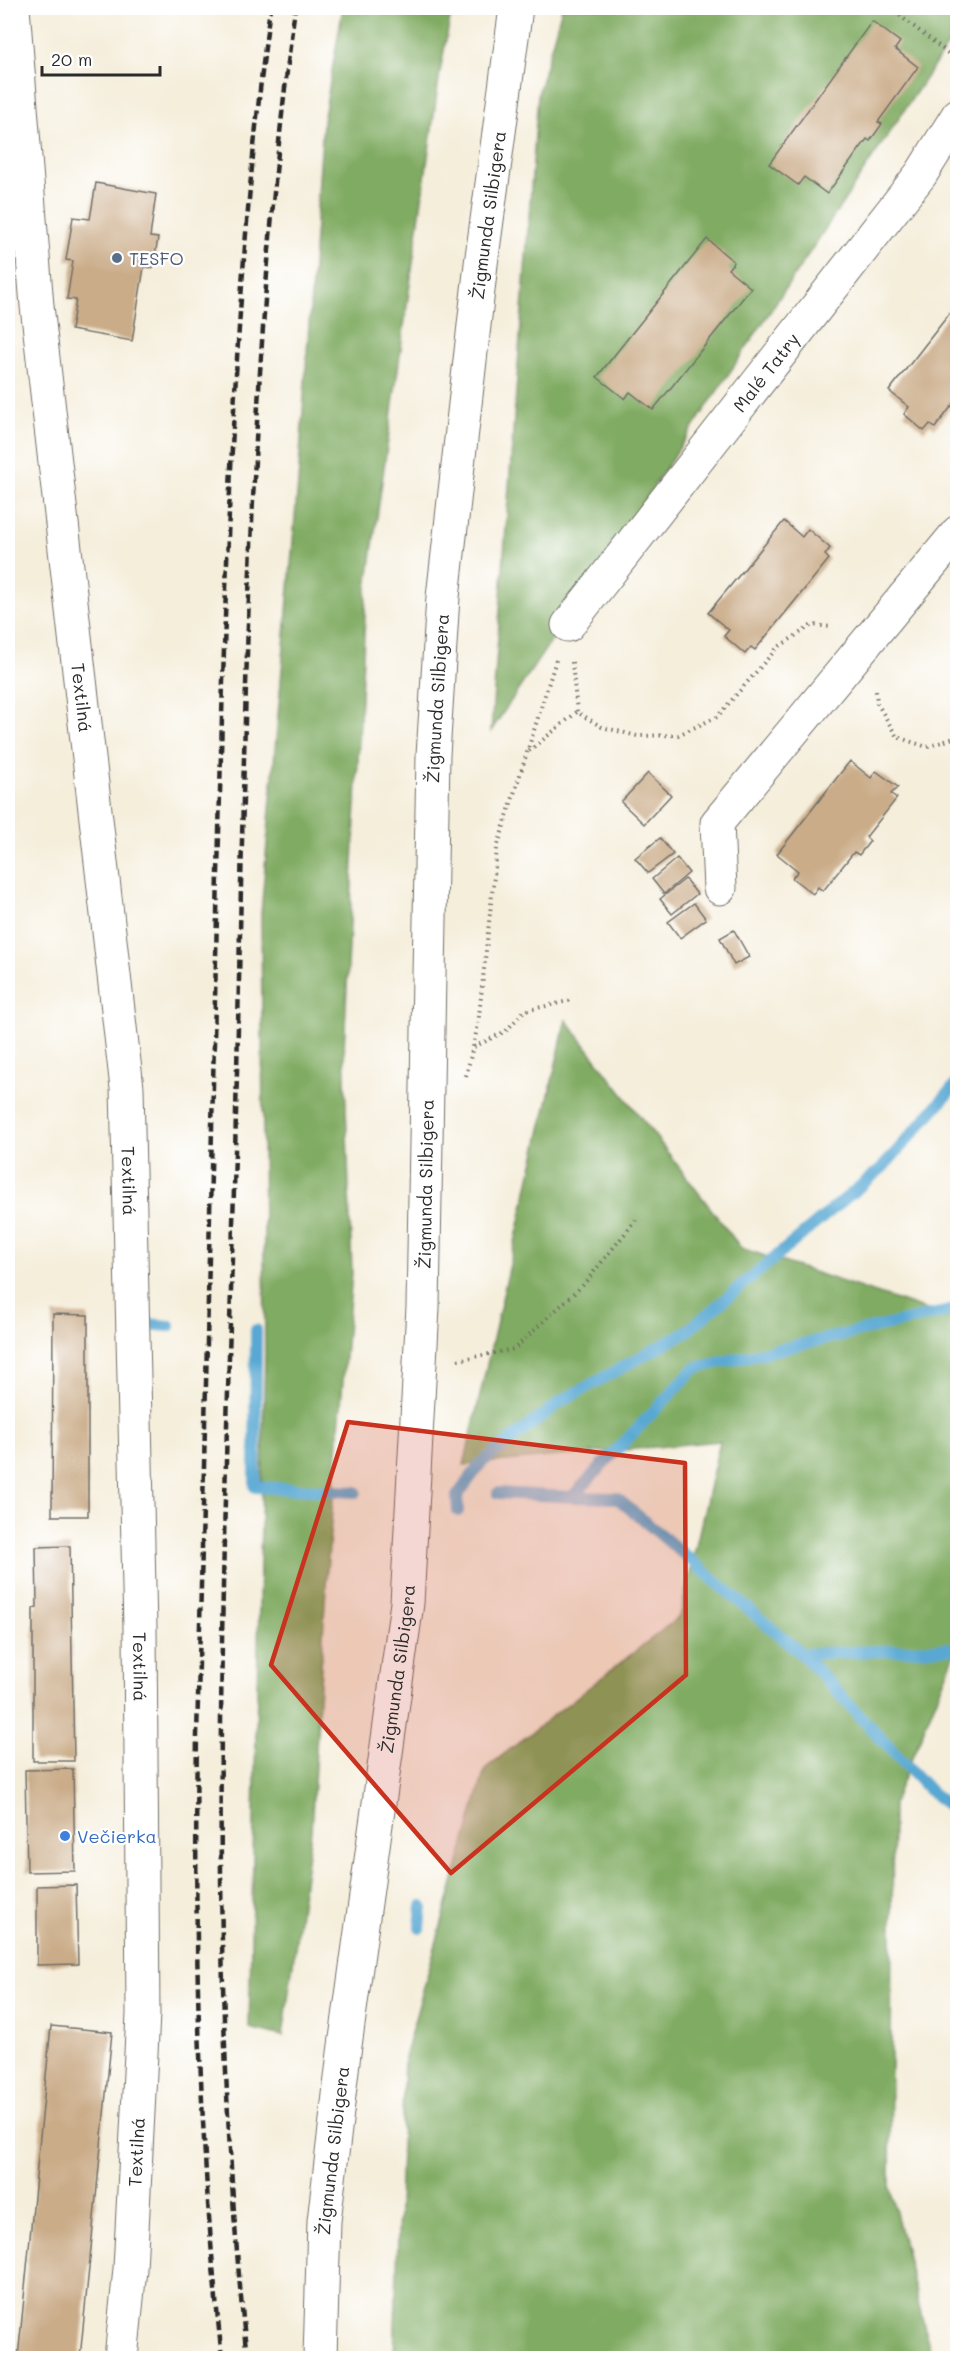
<svg xmlns="http://www.w3.org/2000/svg" width="965" height="2366" font-family="Mali,sans-serif">
	<style>
		.forest { fill: #80ab62; stroke: #566b46; stroke-width: 1.5 }
		.lines { fill: none; stroke-linecap: round; stroke-linejoin: round }
		.stream { stroke: #59a8d3; stroke-width: 12 }
		.building { fill: #caac88 }
		.minor-casing { stroke: #726f69; stroke-width: 35 }
		.path { stroke: #726f69; stroke-width: 4; stroke-dasharray: 1.5 4.5; stroke-linecap: butt }
		.minor { stroke: #fff; stroke-width: 33 }
		.rail { stroke: #2b2b2b; stroke-width: 4.5; stroke-dasharray: 9 4.5; stroke-linecap: butt }
		.marked { fill: #c8321e; fill-opacity: 0.2; stroke: #c8321e; stroke-width: 4.5; stroke-linejoin: round }
		.service-dot { fill: #5c6f8a; stroke: #fff; stroke-width: 2 }
		.shop-dot { fill: #3f7fe0; stroke: #fff; stroke-width: 2 }
		.labels { text-anchor: middle; dominant-baseline: central; stroke-width: 4.5; stroke-linejoin: round; paint-order: stroke }
		.street-label { font-size: 18px; fill: #2b2b2b; stroke: #fff }
		.service-label { font-size: 18px; fill: #4e5e75; stroke: #fff; text-anchor: start }
		.shop-label { font-size: 18px; fill: #366cbe; stroke: #fff; text-anchor: start }
	</style>
	<rect width="100%" height="100%" fill="#fff"/>
	<filter id="ink" filterUnits="userSpaceOnUse"><feTurbulence type="fractalNoise" baseFrequency=".0167" numOctaves="2"/><feDisplacementMap in="SourceGraphic" scale="12" xChannelSelector="R" yChannelSelector="G"/><feConvolveMatrix kernelMatrix="1 2 1 2 8 2 1 2 1" color-interpolation-filters="sRGB"/></filter>
	<filter id="wash" filterUnits="userSpaceOnUse"><feTurbulence type="fractalNoise" baseFrequency=".008" numOctaves="4" result="noise"/><feDisplacementMap in="SourceGraphic" scale="24" xChannelSelector="R" yChannelSelector="G"/><feGaussianBlur stdDeviation="1.35" result="paint"/><feColorMatrix in="noise" values="0 0 0 0 0 0 0 0 0 0 0 0 0 0 0 0 0 1.4 0 .05"/><feComposite in="paint" operator="in"/></filter>
	<g filter="url(#wash)">
		<rect width="100%" height="100%" fill="#f5eedb"/>
		<g class="forest">
			<polygon points="343,8 452,8 440,72 366,595 344,1049 352,1273 327,1571 311,1831 283,2036 249,2028 265,1353 261,914 298,483 323,122"/>
			<polygon points="562,8 957,8 957,31 491,731 538,94"/>
			<polygon points="566,1020 741,1248 957,1320 957,1649 893,1804 890,2188 932,2358 394,2358 404,2058 485,1769 680,1616 720,1441 464,1465"/>
		</g>
		<g class="lines">
			<g class="stream">
				<polyline points="147,1324 169,1326"/>
				<polyline points="256,1330 255,1487 356,1492"/>
				<polyline points="498,1493 572,1497 695,1368 958,1309"/>
				<polyline points="572,1497 617,1498 802,1654 958,1648"/>
				<polyline points="458,1511 457,1496 481,1463 563,1400 686,1332 883,1167 958,1082"/>
				<polyline points="802,1654 932,1793 958,1813"/>
				<polyline points="420,1928 422,1906"/>
			</g>
		</g>
		<g id="blocks">
			<g class="building">
				<polygon points="872,21 900,42 895,49 918,67 878,122 882,124 870,141 867,139 827,194 804,177 798,185 769,164"/>
				<polygon points="96,183 156,194 150,237 158,238 153,268 144,267 132,341 71,330 76,300 67,299 73,261 66,260 73,217 90,219"/>
				<polygon points="707,239 734,262 728,269 751,288 653,410 630,392 625,399 597,377"/>
				<polygon points="957,304 957,399 935,428 930,424 924,431 904,414 909,407 889,391"/>
				<polygon points="784,521 802,537 808,529 830,548 825,555 829,559 755,650 751,647 745,654 724,636 729,630 708,613"/>
				<polygon points="850,761 871,778 876,771 898,787 891,794 897,798 866,837 870,841 859,855 854,852 823,891 818,887 813,894 792,878 798,871 777,854"/>
				<polygon points="648,773 671,795 644,824 621,802"/>
				<polygon points="660,838 673,854 648,873 635,858"/>
				<polygon points="677,858 689,873 664,894 652,879"/>
				<polygon points="685,879 697,894 672,914 660,899"/>
				<polygon points="694,903 706,919 680,938 668,922"/>
				<polygon points="734,930 749,957 734,965 720,938"/>
				<polygon points="53,1314 88,1315 88,1516 52,1516"/>
				<polygon points="70,1546 74,1761 33,1761 33,1608 37,1607 36,1547"/>
				<polygon points="73,1769 75,1871 27,1872 25,1770"/>
				<polygon points="76,1885 78,1964 37,1965 37,1886"/>
				<polygon points="51,2026 112,2032 93,2228 80,2358 18,2358"/>
			</g>
		</g>
	</g>
	<g filter="url(#ink)">
		<use href="#blocks" fill-opacity="0" stroke="#726f69" stroke-width="1.5"/>
		<g class="lines">
			<g class="minor-casing">
				<g id="minor">
					<path id="s1" d="M13,8l24,298 90,782 13,540 3,386 -13,255 -9,89"/>
					<path id="s2" d="M568,625l353,-451 37,-59"/>
					<polyline points="720,888 717,823 958,532"/>
					<path id="s3" d="M320,2358l4,-137 20,-168 63,-450 16,-296 10,-552 10,-158 38,-333 35,-256"/>
				</g>
			</g>
			<g class="path">
				<polyline points="890,8 958,61"/>
				<polyline points="572,662 577,712 602,727 637,736 678,735 717,717 777,648 812,625 832,627"/>
				<polyline points="876,691 877,703 897,737 927,747 954,738 958,734"/>
				<polyline points="529,751 577,712"/>
				<polyline points="474,1047 506,1031 524,1011 573,1000"/>
				<polyline points="466,1076 478,1025 497,848 556,660"/>
				<polyline points="458,1360 514,1349 583,1285 636,1220"/>
			</g>
			<use href="#minor" class="minor"/>
			<g class="rail">
				<path d="M222,2358c-23,-208 -28,-414 -25,-623 8,-287 14,-574 21,-861 7,-289 14,-579 52,-866"/>
				<path d="M247,2358c-43,-400 -23,-803 -12,-1205 10,-382 9,-766 60,-1145"/>
			</g>
		</g>
	</g>
	<path class="marked" d="M348,1422l337,41 1,212 -235,198 -180,-208z"/>
	<circle class="service-dot" cx="117" cy="258" r="6"/>
	<circle class="shop-dot" cx="65" cy="1836" r="6"/>
	<g class="labels">
		<g class="street-label">
			<text stroke="none"><textPath href="#s3" startOffset="2152">Žigmunda Silbigera</textPath></text>
			<text stroke="none"><textPath href="#s2" startOffset="321">Malé Tatry</textPath></text>
			<text stroke="none"><textPath href="#s1" startOffset="693">Textilná</textPath></text>
			<text stroke="none"><textPath href="#s3" startOffset="1666">Žigmunda Silbigera</textPath></text>
			<text stroke="none"><textPath href="#s1" startOffset="1179">Textilná</textPath></text>
			<text stroke="none"><textPath href="#s3" startOffset="1180">Žigmunda Silbigera</textPath></text>
			<text stroke="none"><textPath href="#s1" startOffset="1665">Textilná</textPath></text>
			<text stroke="none"><textPath href="#s3" startOffset="694">Žigmunda Silbigera</textPath></text>
			<text stroke="none"><textPath href="#s3" startOffset="208">Žigmunda Silbigera</textPath></text>
			<text transform="translate(136 2152) rotate(-87)">Textilná</text>
		</g>
		<g class="service-label">
			<text x="129" y="258">TESFO</text>
		</g>
		<g class="shop-label">
			<text x="77" y="1836">Večierka</text>
		</g>
	</g>
	<rect width="965" height="2366" fill="none" stroke="#fff" stroke-width="30"/>
	<path d="M42 66v9h118v-9" fill="none" stroke="#2b2b2b" stroke-width="3"/>
	<text x="51" y="66" font-size="18" fill="#2b2b2b" stroke="#ffffff" stroke-width="4.5" paint-order="stroke">20 m</text>
</svg>
